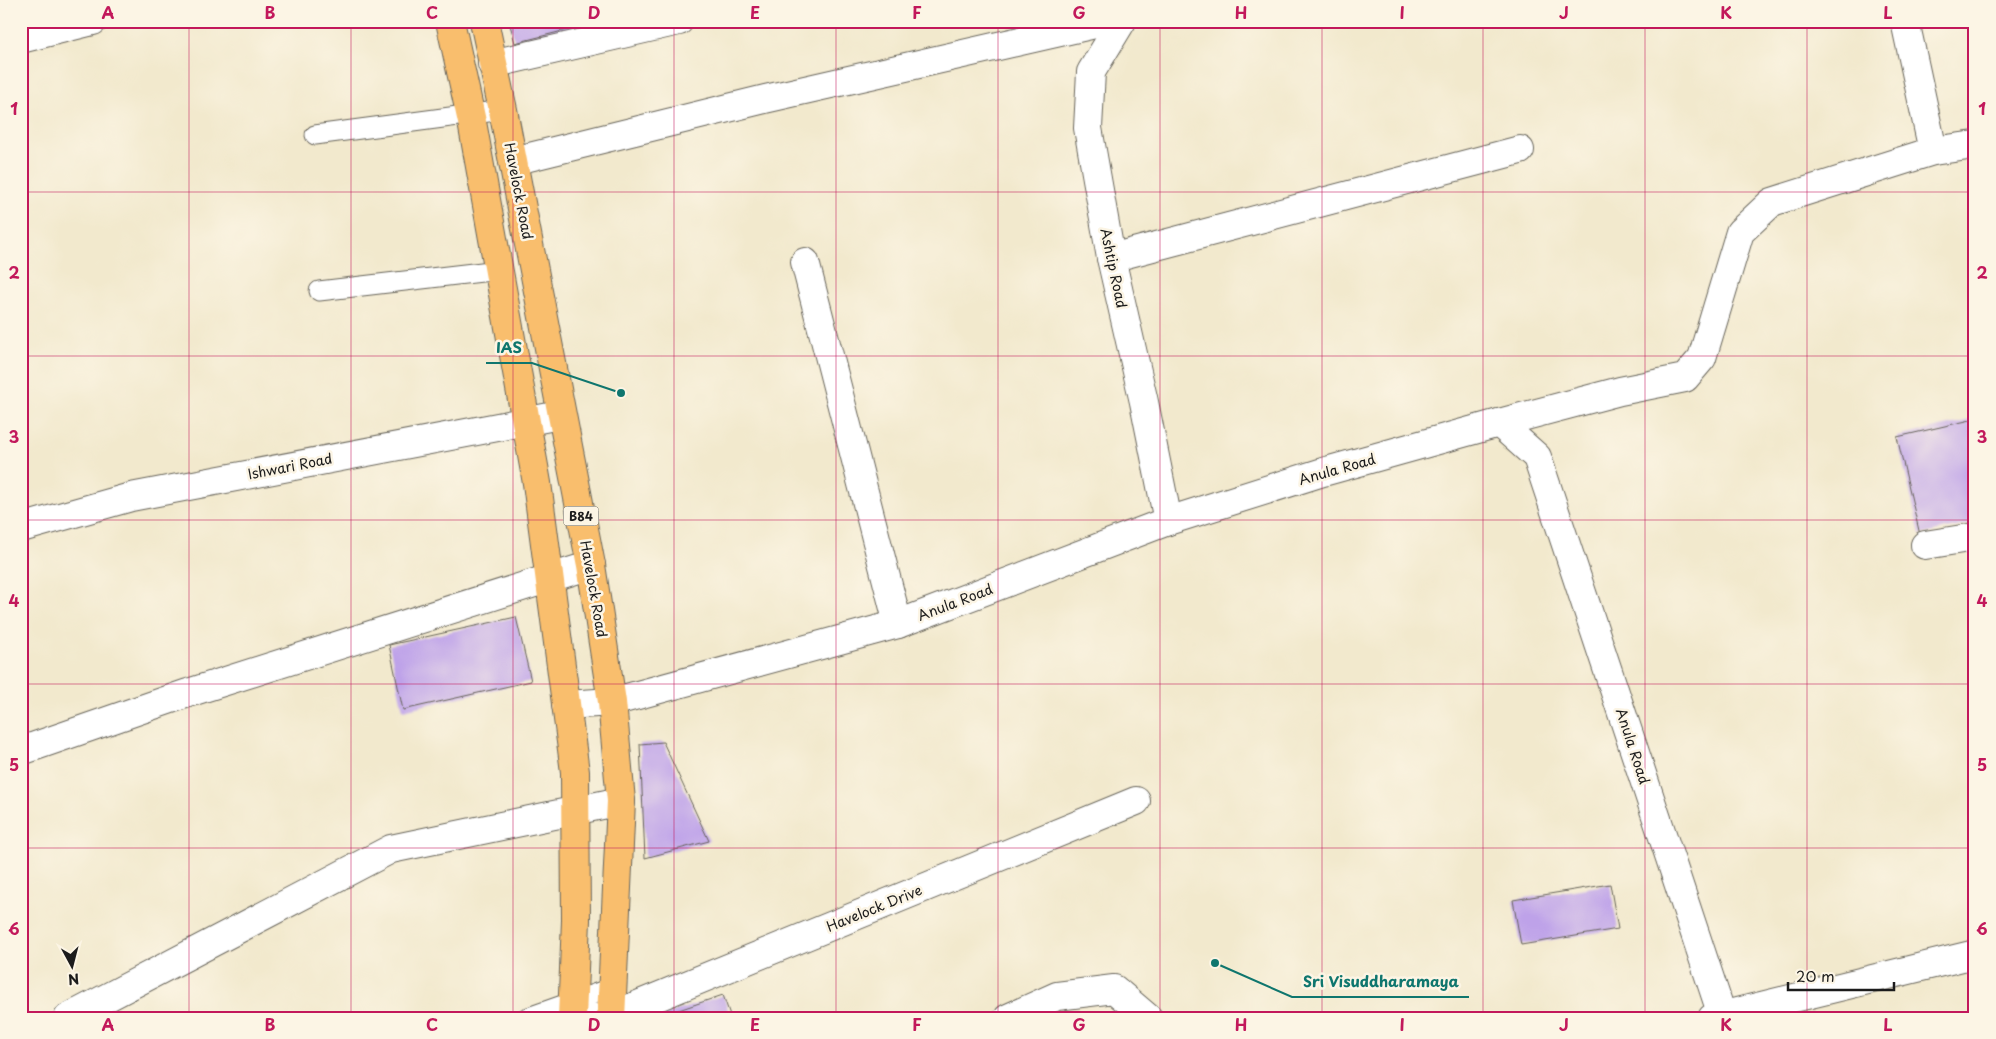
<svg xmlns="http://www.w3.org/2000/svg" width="1996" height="1039" font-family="'Playpen Sans',sans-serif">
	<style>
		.building { fill: #bea2e9 }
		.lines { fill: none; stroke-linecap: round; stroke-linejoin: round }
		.service-casing { stroke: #67645a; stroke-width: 21 }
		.minor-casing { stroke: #67645a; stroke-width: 30 }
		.primary-casing { stroke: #67645a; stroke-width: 30 }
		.service { stroke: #fff; stroke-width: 19 }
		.minor { stroke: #fff; stroke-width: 28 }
		.primary { stroke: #f9be6d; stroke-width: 28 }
		.grid { fill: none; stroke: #c2185b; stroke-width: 1; stroke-opacity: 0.55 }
		.labels { text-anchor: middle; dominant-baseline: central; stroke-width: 5; stroke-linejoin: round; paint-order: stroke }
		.shield { fill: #fcf5e5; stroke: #5f5d58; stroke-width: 1 }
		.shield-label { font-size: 12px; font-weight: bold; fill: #1c1c1c }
		.street-label { font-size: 14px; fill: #1c1c1c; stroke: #fcf5e5 }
		.leader { fill: none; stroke: #0f766e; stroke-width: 2 }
		.callout-dot { fill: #0f766e; stroke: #fcf5e5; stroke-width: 2 }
		.callout-label { font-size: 15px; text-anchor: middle; font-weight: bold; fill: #0f766e; stroke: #fcf5e5; stroke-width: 5; stroke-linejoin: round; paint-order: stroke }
		.neatline { fill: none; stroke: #c2185b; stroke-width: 2 }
		.grid-label { font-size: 16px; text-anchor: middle; font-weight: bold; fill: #c2185b }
	</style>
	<rect width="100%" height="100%" fill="#fcf5e5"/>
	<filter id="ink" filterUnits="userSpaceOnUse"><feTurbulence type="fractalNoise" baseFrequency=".02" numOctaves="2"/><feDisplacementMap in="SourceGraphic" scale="10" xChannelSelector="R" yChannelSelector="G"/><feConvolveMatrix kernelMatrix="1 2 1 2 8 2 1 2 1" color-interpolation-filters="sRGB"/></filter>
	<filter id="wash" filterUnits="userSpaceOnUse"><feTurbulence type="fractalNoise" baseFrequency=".0096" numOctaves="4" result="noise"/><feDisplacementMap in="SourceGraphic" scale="20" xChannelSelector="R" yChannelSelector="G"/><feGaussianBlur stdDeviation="1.12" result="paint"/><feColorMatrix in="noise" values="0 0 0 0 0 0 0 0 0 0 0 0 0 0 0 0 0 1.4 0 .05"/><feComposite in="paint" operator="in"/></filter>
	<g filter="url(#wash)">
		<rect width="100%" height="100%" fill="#f2e9cd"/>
		<g id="blocks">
			<g class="building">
				<polygon points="509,21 598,21 598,22 515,43"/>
				<polygon points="1975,419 1975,523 1920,535 1897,437"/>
				<polygon points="516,617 531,681 403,710 389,645"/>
				<polygon points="663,742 709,841 645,858 640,744"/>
				<polygon points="1610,884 1618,929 1521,945 1513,900"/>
				<polygon points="723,995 731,1018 660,1018 664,1015"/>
			</g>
		</g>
	</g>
	<g filter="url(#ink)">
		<use href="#blocks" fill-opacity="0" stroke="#67645a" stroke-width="1"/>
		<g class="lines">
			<g class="service-casing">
				<g id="service">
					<polyline points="315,135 503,110"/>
					<polyline points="319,291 499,270"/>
					<polyline points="526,1018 611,988"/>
				</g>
			</g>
			<g class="minor-casing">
				<g id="minor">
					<polyline points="1122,21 1091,72 1088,128 1111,258 1144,402 1168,521"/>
					<polyline points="1905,21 1933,151"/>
					<polyline points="21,39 93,21"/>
					<polyline points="492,64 679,21"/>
					<polyline points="513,161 765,99 1108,21"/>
					<polyline points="1111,258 1520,150"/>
					<polyline points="805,262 898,624"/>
					<polyline points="1499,423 1620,391 1685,378 1702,358 1740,232 1772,202 1933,151 1975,145"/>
					<polyline points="21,528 131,497 560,415"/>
					<polyline points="1925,545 1975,537"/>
					<polyline points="566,705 612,702 898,624 1168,521 1323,472 1499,423 1537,457 1722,1015"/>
					<polyline points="21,751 188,693 591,565"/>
					<polyline points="68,1018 391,849 621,801"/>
					<polyline points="594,1018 611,1016 1136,801"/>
					<polyline points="1008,1018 1057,996 1114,989 1148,1018"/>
					<polyline points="1712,1018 1975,954"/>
				</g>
			</g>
			<g class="primary-casing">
				<g id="primary">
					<polyline points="450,21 472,122 537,483 575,772 576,920 572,1018"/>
					<polyline points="484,21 503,110 591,565 612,702 621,801 611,1018"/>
				</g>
			</g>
			<use href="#service" class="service"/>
			<use href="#minor" class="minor"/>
			<use href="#primary" class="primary"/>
		</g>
	</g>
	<path class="grid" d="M189,21v997M351,21v997M513,21v997M674,21v997M836,21v997M998,21v997M1160,21v997M1322,21v997M1483,21v997M1645,21v997M1807,21v997M21,192h1954M21,356h1954M21,520h1954M21,684h1954M21,848h1954"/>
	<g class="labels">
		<rect class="shield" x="563.5" y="506.5" width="35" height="19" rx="4"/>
		<g class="shield-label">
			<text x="581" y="516">B84</text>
		</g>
		<g class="street-label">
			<text transform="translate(519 191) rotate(79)">Havelock Road</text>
			<text transform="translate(1114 268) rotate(78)">Ashtip Road</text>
			<text transform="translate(290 466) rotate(-11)">Ishwari Road</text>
			<text transform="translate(1337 469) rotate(-16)">Anula Road</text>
			<text transform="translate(594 589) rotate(80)">Havelock Road</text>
			<text transform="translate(955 602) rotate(-21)">Anula Road</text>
			<text transform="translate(1633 746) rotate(72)">Anula Road</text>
			<text transform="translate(874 908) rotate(-22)">Havelock Drive</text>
		</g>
	</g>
	<path class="leader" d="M621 393L532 363H486M1215 963L1292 997H1469"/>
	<g class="callout-dot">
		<circle cx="621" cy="393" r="5"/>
		<circle cx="1215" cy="963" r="5"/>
	</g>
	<g class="callout-label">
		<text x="509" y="353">IAS</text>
		<text x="1381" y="987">Sri Visuddharamaya</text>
	</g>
	<rect width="1996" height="1039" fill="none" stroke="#fcf5e5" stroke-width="55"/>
	<g transform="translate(72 966) rotate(173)" stroke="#fcf5e5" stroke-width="4" paint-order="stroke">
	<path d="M0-4L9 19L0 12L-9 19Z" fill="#1c1c1c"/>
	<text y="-8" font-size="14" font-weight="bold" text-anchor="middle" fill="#1c1c1c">N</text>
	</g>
	<path d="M1788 982v8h106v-8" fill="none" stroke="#1c1c1c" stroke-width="2.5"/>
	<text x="1796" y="982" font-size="15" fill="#1c1c1c" stroke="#fcf5e5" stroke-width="4" paint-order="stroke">20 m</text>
	<rect x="28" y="28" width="1940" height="984" class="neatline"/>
	<g class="grid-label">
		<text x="108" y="19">A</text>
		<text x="270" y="19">B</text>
		<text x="432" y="19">C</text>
		<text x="594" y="19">D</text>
		<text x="755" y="19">E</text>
		<text x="917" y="19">F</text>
		<text x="1079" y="19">G</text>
		<text x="1241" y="19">H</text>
		<text x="1402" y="19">I</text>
		<text x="1564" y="19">J</text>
		<text x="1726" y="19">K</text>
		<text x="1888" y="19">L</text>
		<text x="14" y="115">1</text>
		<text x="1982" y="115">1</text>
		<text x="14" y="279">2</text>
		<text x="1982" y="279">2</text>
		<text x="14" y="443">3</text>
		<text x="1982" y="443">3</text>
		<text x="14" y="607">4</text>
		<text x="1982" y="607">4</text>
		<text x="14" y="771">5</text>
		<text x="1982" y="771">5</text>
		<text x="14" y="935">6</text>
		<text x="1982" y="935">6</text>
		<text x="108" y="1031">A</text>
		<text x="270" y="1031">B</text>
		<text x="432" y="1031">C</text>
		<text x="594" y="1031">D</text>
		<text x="755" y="1031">E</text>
		<text x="917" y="1031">F</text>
		<text x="1079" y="1031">G</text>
		<text x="1241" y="1031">H</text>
		<text x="1402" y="1031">I</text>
		<text x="1564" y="1031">J</text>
		<text x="1726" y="1031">K</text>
		<text x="1888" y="1031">L</text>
	</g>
</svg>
